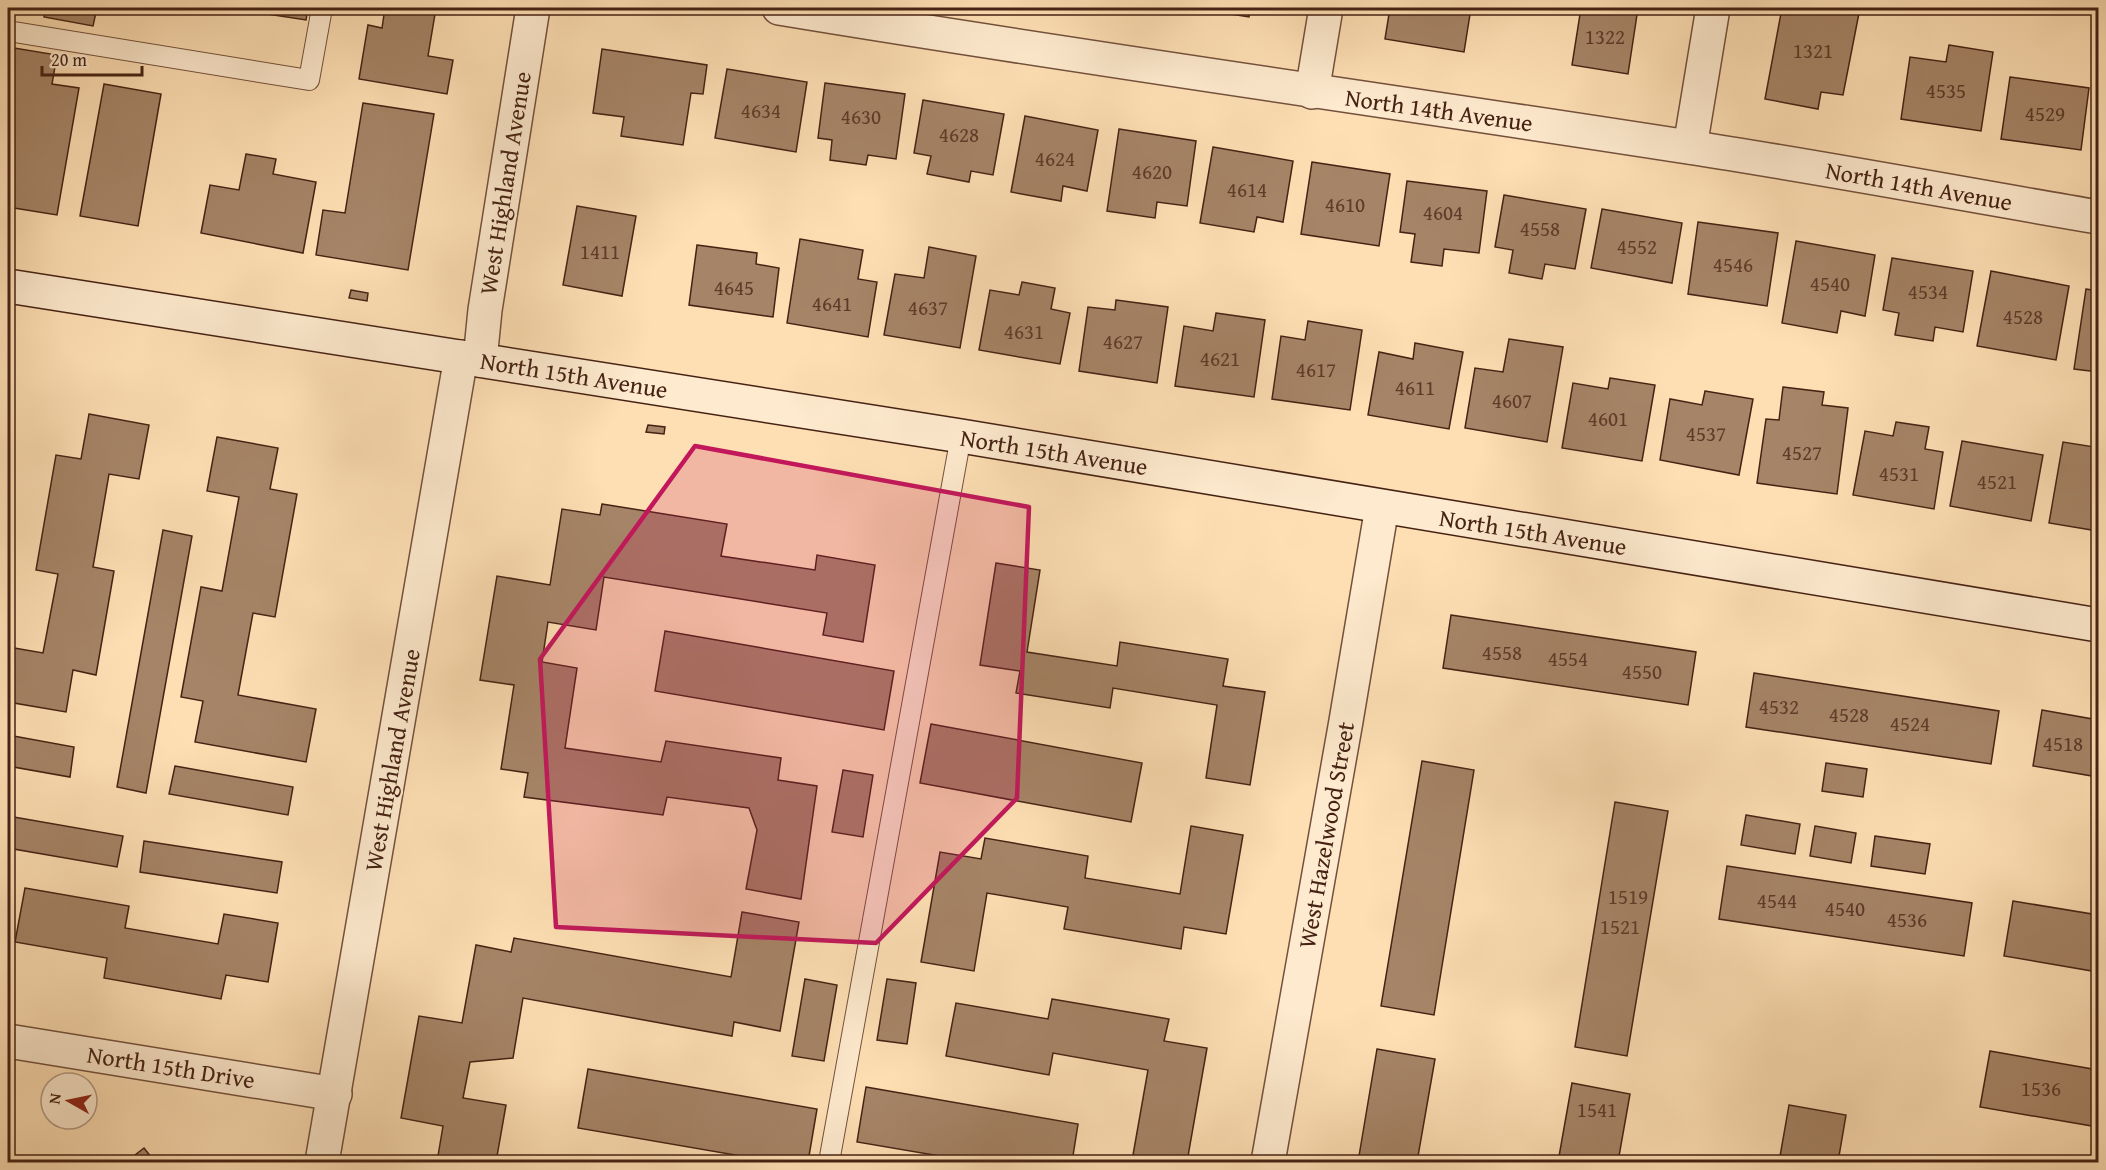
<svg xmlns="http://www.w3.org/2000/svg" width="2106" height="1170" font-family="'Gentium Book Plus',serif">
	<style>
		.building { fill: #a68467; stroke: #462214; stroke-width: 1.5 }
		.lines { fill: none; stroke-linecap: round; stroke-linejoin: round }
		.lane-casing { stroke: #74513c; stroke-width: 22 }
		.street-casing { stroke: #74513c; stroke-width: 36 }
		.secondary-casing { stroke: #462214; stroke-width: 36 }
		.lane { stroke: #feeace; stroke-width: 20 }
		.street { stroke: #feeace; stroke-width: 33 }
		.secondary { stroke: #feeace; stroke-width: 33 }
		.marked { fill: #c2185b; fill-opacity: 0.2; stroke: #c2185b; stroke-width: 4.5; stroke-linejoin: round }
		.labels { text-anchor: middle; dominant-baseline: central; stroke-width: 4.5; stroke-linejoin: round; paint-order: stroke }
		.number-label { font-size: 21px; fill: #5e3a29 }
		.street-label { font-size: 24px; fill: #462214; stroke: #feeace }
	</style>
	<rect width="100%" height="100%" fill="#fedfb4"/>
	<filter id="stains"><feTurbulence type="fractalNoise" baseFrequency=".00333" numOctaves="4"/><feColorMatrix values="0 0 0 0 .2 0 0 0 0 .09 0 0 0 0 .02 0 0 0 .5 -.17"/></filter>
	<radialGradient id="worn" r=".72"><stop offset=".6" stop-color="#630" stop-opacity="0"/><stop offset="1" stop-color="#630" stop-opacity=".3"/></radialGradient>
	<g class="building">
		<polygon points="46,8 97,8 93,26 44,17"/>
		<polygon points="229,8 308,8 306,20"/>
		<polygon points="385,8 436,8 428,56 453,60 447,94 359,79 368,25 382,28"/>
		<polygon points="1192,8 1250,8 1249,17"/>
		<polygon points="1390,8 1471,8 1464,52 1385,39"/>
		<polygon points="1581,8 1638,8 1628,74 1572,65"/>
		<polygon points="1782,8 1860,8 1843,95 1821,92 1818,109 1765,99"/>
		<polygon points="1949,45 1993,52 1981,131 1901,119 1910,57 1946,62"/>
		<polygon points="8,47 57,55 52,84 79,88 57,215 8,207"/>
		<polygon points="602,49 707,65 703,94 691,93 683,145 621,136 624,117 593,113"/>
		<polygon points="727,69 807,82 796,152 715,138"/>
		<polygon points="2010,77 2089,88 2081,150 2001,139"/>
		<polygon points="825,83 905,94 896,159 868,155 866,165 830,160 832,140 818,138"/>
		<polygon points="104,84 161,94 138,226 80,216"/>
		<polygon points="923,100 1004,114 993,175 971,171 969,182 927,174 931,156 914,153"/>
		<polygon points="363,103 434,114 408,270 316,255 323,210 345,213"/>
		<polygon points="1025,116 1098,130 1087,191 1063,186 1061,201 1011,192"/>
		<polygon points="1119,129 1196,141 1187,206 1157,202 1155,218 1107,211"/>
		<polygon points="1213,147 1293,161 1283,222 1257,217 1254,232 1200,223"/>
		<polygon points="246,154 276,159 273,174 316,182 303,253 201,233 210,185 239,190"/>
		<polygon points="1312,162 1390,174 1379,246 1301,234"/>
		<polygon points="1407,181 1487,191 1479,253 1444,249 1442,266 1411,262 1415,234 1400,232"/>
		<polygon points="1504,195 1586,209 1575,269 1545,264 1542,279 1509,273 1513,250 1495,247"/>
		<polygon points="577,206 636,216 622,296 563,285"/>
		<polygon points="1602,209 1682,223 1672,283 1591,268"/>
		<polygon points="1698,222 1778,233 1767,306 1688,294"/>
		<polygon points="800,239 863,250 858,279 877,282 868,337 787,323"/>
		<polygon points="1796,241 1875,255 1865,316 1841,311 1837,333 1782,323"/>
		<polygon points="697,245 757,253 756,264 779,268 773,317 689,305"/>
		<polygon points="929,247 976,256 960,348 884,335 895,274 924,278"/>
		<polygon points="1892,258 1973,271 1963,332 1935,327 1933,341 1895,335 1899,313 1883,310"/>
		<polygon points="1991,271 2069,286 2056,360 1977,346"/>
		<polygon points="1022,282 1055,288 1051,309 1070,313 1060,364 979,350 990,290 1019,295"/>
		<polygon points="2086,289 2098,291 2098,372 2074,369"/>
		<polygon points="351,290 368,293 367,301 349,298"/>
		<polygon points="1116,300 1168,307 1157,383 1079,371 1088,307 1115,310"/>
		<polygon points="1216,313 1265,320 1254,397 1175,386 1184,326 1213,331"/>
		<polygon points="1308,321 1362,330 1350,410 1272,399 1281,336 1305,340"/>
		<polygon points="1509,339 1563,347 1547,442 1465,428 1475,368 1503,372"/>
		<polygon points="1415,343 1463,352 1449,429 1368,415 1379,352 1413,359"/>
		<polygon points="1610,378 1655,385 1642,461 1562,448 1573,383 1608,389"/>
		<polygon points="1783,387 1824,392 1822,405 1848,408 1837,494 1757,483 1766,419 1779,420"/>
		<polygon points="1705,391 1753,399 1739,475 1660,460 1670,399 1702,405"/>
		<polygon points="89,414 149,425 139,479 109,474 93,567 114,571 96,675 73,670 66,712 8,702 8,647 43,653 58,574 36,570 56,455 81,459"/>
		<polygon points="1896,422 1929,427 1925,449 1943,452 1934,509 1853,495 1865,431 1893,436"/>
		<polygon points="648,425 665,427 664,434 646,432"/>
		<polygon points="2097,428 2098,428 2098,531 2049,523 2063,442 2094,447"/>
		<polygon points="217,437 278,448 270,489 297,494 275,617 253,613 238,695 316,709 306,762 195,742 203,701 181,697 201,587 222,591 239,497 207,491"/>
		<polygon points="1962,441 2043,455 2031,521 1950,506"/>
		<polygon points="602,504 727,524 721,556 815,570 817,555 875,565 863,642 823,635 827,613 604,577 596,630 548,622 542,662 577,668 565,748 661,762 666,741 781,758 778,780 817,786 801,899 746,889 757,830 749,808 667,797 663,815 524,797 528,773 501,769 514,685 480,680 497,576 550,585 562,509 600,515"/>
		<polygon points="163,530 192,536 146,793 117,787"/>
		<polygon points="996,563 1040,570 1027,652 1117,666 1120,642 1228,659 1223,686 1265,692 1250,785 1206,778 1217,705 1113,688 1110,708 1016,693 1020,671 980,665"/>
		<polygon points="1451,615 1696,652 1688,705 1443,668"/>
		<polygon points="665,631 894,671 884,730 655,691"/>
		<polygon points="1754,673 1999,711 1991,764 1746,727"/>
		<polygon points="2042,710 2098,720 2098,777 2033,766"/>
		<polygon points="931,724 1142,763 1131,822 920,783"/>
		<polygon points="8,735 74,747 70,777 8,766"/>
		<polygon points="1422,761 1474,770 1434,1015 1381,1006"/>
		<polygon points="1826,763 1867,769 1863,797 1822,791"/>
		<polygon points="175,766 293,787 288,815 169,794"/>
		<polygon points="843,770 873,775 863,837 832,832"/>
		<polygon points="1615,802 1668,811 1627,1056 1575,1047"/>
		<polygon points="1746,815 1800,824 1795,854 1741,845"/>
		<polygon points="8,816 123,836 117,867 8,848"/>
		<polygon points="1191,826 1243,835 1226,934 1184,927 1181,949 1064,929 1068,907 987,893 974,971 921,962 940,852 981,859 985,838 1088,856 1085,878 1180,894"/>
		<polygon points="1815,826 1856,833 1851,863 1810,856"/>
		<polygon points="1875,836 1930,844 1925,874 1871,866"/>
		<polygon points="144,841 282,862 277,893 140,872"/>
		<polygon points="1727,866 1972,903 1964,956 1719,919"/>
		<polygon points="25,888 129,906 125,928 218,944 224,914 278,923 268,982 226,975 221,999 104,978 107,958 15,942"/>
		<polygon points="2013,901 2098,915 2098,972 2004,956"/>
		<polygon points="742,912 799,922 780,1031 734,1022 732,1036 523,998 513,1058 470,1062 463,1098 506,1105 496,1162 437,1162 443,1126 401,1118 419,1016 462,1023 476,945 511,952 514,938 731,977"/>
		<polygon points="805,979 837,985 824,1061 792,1056"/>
		<polygon points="887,979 916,983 907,1044 877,1040"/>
		<polygon points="1052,999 1169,1019 1164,1041 1207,1048 1187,1162 1174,1162 1133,1155 1148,1070 1053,1053 1049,1075 946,1056 956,1003 1048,1019"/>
		<polygon points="1377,1049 1435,1059 1417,1162 1358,1162"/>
		<polygon points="1990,1051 2098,1070 2098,1127 1980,1107"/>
		<polygon points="588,1069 817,1109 808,1162 775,1162 578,1128"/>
		<polygon points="1572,1083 1630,1094 1618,1162 1558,1162"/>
		<polygon points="866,1087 1078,1124 1072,1162 975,1162 857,1142"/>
		<polygon points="1789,1105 1846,1115 1838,1162 1779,1162"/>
		<polygon points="144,1148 155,1162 126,1162"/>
	</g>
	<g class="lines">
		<g class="lane-casing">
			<g id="lane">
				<polyline points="8,31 309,80 322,8"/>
				<polyline points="829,1162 961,436"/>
			</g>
		</g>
		<g class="street-casing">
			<g id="street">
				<path d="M779,8c302,50 606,92 909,139 137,21 274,47 410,70"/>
				<polyline points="1312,92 1326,8"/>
				<polyline points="1690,147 1713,8"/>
				<polyline points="480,360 485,310 533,8"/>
				<polyline points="8,1041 335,1094"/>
				<polyline points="322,1162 461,357"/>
				<polyline points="1268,1162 1346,721 1382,507"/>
			</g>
		</g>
		<g class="secondary-casing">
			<polyline id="secondary" points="8,286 961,436 2098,625"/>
		</g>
		<use href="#lane" class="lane"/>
		<use href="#street" class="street"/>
		<use href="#secondary" class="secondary"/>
	</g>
	<path class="marked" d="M695,446l334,61 -12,291 -141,145 -320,-16 -16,-268z"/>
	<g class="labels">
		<g class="number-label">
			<text x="1605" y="36">1322</text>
			<text x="1813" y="50">1321</text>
			<text x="1946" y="90">4535</text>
			<text x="761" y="110">4634</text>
			<text x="2045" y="113">4529</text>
			<text x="861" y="116">4630</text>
			<text x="959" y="134">4628</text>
			<text x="1055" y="158">4624</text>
			<text x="1152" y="171">4620</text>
			<text x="1247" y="189">4614</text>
			<text x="1345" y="204">4610</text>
			<text x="1443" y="212">4604</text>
			<text x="1540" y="228">4558</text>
			<text x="1637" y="246">4552</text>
			<text x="600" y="251">1411</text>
			<text x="1733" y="264">4546</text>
			<text x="1830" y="283">4540</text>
			<text x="734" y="287">4645</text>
			<text x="1928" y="291">4534</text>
			<text x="832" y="303">4641</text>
			<text x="928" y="307">4637</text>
			<text x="2023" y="316">4528</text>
			<text x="1024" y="331">4631</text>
			<text x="1123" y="341">4627</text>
			<text x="1220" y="358">4621</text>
			<text x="1316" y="369">4617</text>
			<text x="1415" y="387">4611</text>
			<text x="1512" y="400">4607</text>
			<text x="1608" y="418">4601</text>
			<text x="1706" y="433">4537</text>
			<text x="1802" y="452">4527</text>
			<text x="1899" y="473">4531</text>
			<text x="1997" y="481">4521</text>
			<text x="1502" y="652">4558</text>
			<text x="1568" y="658">4554</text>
			<text x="1642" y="671">4550</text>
			<text x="1779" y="706">4532</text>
			<text x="1849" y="714">4528</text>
			<text x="1910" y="723">4524</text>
			<text x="2063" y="743">4518</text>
			<text x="1628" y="896">1519</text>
			<text x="1777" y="900">4544</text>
			<text x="1845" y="908">4540</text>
			<text x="1907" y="919">4536</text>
			<text x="1620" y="926">1521</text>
			<text x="2041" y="1088">1536</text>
			<text x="1597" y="1109">1541</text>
		</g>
		<g class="street-label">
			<text transform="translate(1439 110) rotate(8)">North 14th Avenue</text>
			<text transform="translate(505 183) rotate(-81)">West Highland Avenue</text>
			<text transform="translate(1919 186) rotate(10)">North 14th Avenue</text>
			<text transform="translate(574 375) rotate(9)">North 15th Avenue</text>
			<text transform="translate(1054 452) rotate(9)">North 15th Avenue</text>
			<text transform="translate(1533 532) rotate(9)">North 15th Avenue</text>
			<text transform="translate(392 760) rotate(-80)">West Highland Avenue</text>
			<text transform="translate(1326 835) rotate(-80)">West Hazelwood Street</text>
			<text transform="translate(171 1067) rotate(9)">North 15th Drive</text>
		</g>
	</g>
	<rect width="2106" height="1170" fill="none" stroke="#fedfb4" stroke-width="30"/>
	<rect x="9" y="9" width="2088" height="1152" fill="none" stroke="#462214" stroke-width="3"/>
	<rect x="15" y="15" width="2076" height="1140" fill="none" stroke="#462214" stroke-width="1.5"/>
	<g transform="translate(69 1101) rotate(279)"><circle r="28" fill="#feeace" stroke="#b49a84" stroke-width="1.5"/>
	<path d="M0-4.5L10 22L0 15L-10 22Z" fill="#8f2418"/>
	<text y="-9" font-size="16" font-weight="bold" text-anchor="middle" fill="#462214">N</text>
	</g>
	<path d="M42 66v9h100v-9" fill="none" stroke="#462214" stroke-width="3"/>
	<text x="51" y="66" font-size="18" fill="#462214" stroke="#feeace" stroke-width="4.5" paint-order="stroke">20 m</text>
	<rect width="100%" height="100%" filter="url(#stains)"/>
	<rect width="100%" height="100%" fill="url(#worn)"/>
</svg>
